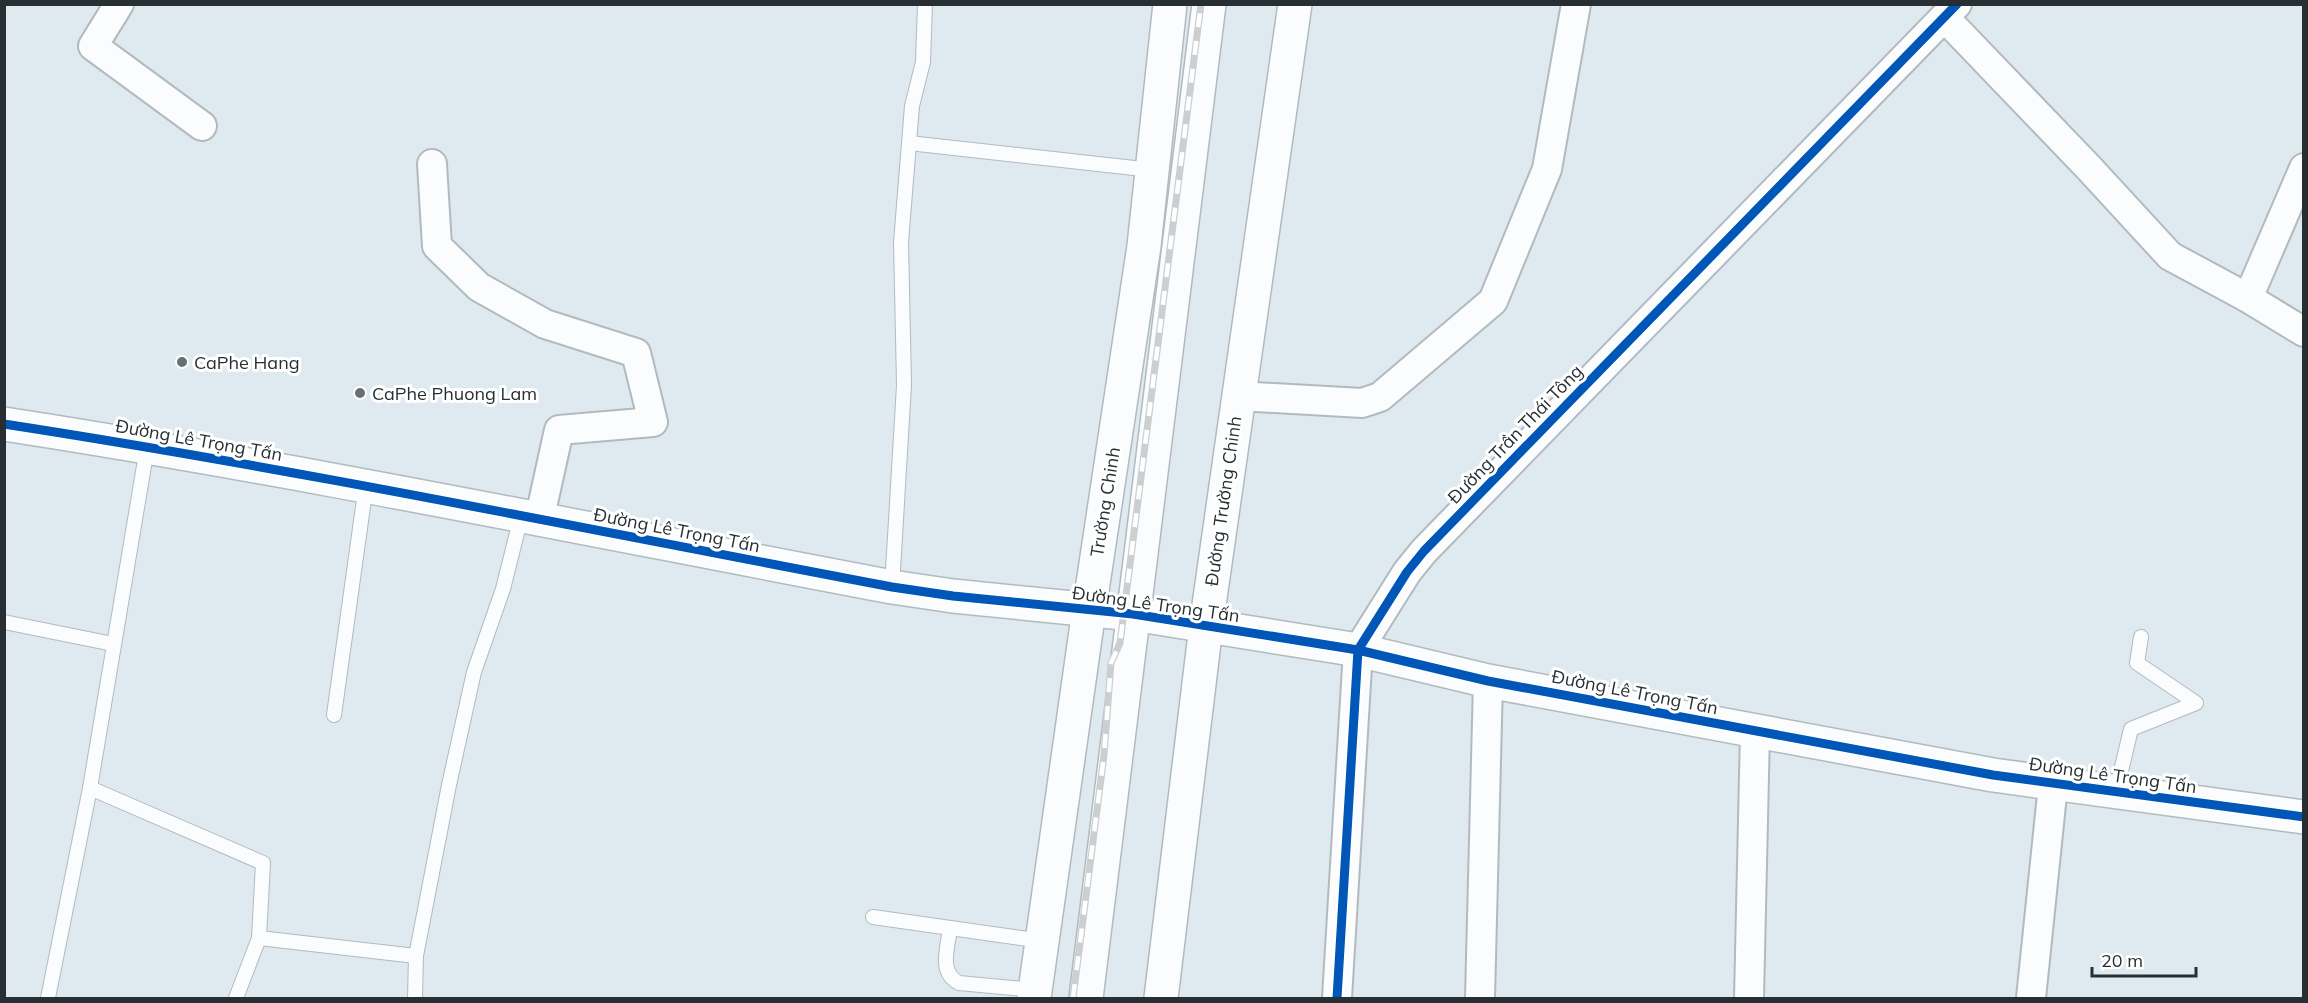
<svg xmlns="http://www.w3.org/2000/svg" width="2308" height="1003" font-family="Mulish,sans-serif">
	<style>
		.lines { fill: none; stroke-linecap: round; stroke-linejoin: round }
		.service-casing { stroke: #b2babe; stroke-width: 16 }
		.minor-casing { stroke: #b2babe; stroke-width: 32 }
		.tertiary-casing { stroke: #b2babe; stroke-width: 36 }
		.trunk-casing { stroke: #b2babe; stroke-width: 36 }
		.service { stroke: #fafcfd; stroke-width: 14 }
		.minor { stroke: #fafcfd; stroke-width: 28 }
		.tertiary { stroke: #fafcfd; stroke-width: 33 }
		.trunk { stroke: #fafcfd; stroke-width: 33 }
		.rail-casing { stroke: #cbcfd0; stroke-width: 7 }
		.rail { stroke: #fff; stroke-width: 4.5; stroke-dasharray: 14; stroke-linecap: butt }
		.cycleway-casing { stroke: #fff; stroke-width: 13 }
		.cycleway { stroke: #0057b8; stroke-width: 9 }
		.poi-dot { fill: #677074; stroke: #fff; stroke-width: 2 }
		.labels { text-anchor: middle; dominant-baseline: central; stroke-width: 6; stroke-linejoin: round; paint-order: stroke }
		.poi-label { font-size: 18px; fill: #272f32; stroke: #fff; text-anchor: start }
		.street-label { font-size: 18px; fill: #272f32; stroke: #fff }
	</style>
	<rect width="100%" height="100%" fill="#dfeaf0"/>
	<g class="lines">
		<g class="service-casing">
			<g id="service">
				<polyline points="909,143 1152,170"/>
				<polyline points="892,587 904,385 901,242 912,106 923,62 925,4"/>
				<polyline points="4,622 113,644"/>
				<polyline points="334,715 366,485"/>
				<polyline points="90,788 263,863 259,938 236,998"/>
				<polyline points="2116,792 2131,729 2196,703 2137,663 2141,637"/>
				<polyline points="873,917 1042,941"/>
				<path d="M950,928c-2,20 -12,44 9,55l75,7"/>
				<polyline points="259,938 416,956"/>
				<polyline points="48,998 90,788 147,448"/>
				<polyline points="415,998 416,956 449,785 474,672 503,589 521,517"/>
			</g>
		</g>
		<g class="minor-casing">
			<g id="minor">
				<polyline points="119,4 93,46 202,126"/>
				<polyline points="1945,18 2089,168 2170,256 2248,298 2304,332"/>
				<polyline points="432,164 437,246 479,287 545,324 636,353 653,422 559,430 539,521"/>
				<polyline points="2248,298 2304,168"/>
				<polyline points="1238,396 1362,403 1380,397 1493,301 1547,169 1576,4"/>
				<polyline points="1337,998 1358,650 1407,572 1424,551 1957,4"/>
				<polyline points="1480,998 1488,681"/>
				<polyline points="1749,998 1755,731"/>
				<polyline points="2031,998 2053,785"/>
			</g>
		</g>
		<g class="tertiary-casing">
			<g id="tertiary">
				<path d="M4,424c298,46 592,107 888,163l61,9 180,18 225,36 130,31 505,94 311,42"/>
				<polyline points="1034,998 1089,610 1144,246 1170,4"/>
			</g>
		</g>
		<g class="trunk-casing">
			<g id="trunk">
				<polyline points="1086,998 1209,4"/>
				<polyline points="1161,998 1206,626 1295,4"/>
			</g>
		</g>
		<use href="#service" class="service"/>
		<use href="#minor" class="minor"/>
		<use href="#tertiary" class="tertiary"/>
		<use href="#trunk" class="trunk"/>
		<g class="rail-casing">
			<polyline id="rail" points="1073,998 1104,755 1111,663 1120,643 1201,4"/>
		</g>
		<use href="#rail" class="rail"/>
		<g class="cycleway-casing">
			<g id="cycleway">
				<path d="M4,424c298,46 592,107 888,163l61,9 180,18 225,36 130,31 505,94 311,42"/>
				<polyline points="1337,998 1358,650 1407,572 1424,551 1957,4"/>
			</g>
		</g>
		<use href="#cycleway" class="cycleway"/>
	</g>
	<g class="poi-dot">
		<circle cx="182" cy="362" r="6"/>
		<circle cx="360" cy="393" r="6"/>
	</g>
	<g class="labels">
		<g class="poi-label">
			<text x="194" y="362">CaPhe Hang</text>
			<text x="372" y="393">CaPhe Phuong Lam</text>
		</g>
		<g class="street-label">
			<text transform="translate(1515 434) rotate(-46)">Đường Trần Thái Tông</text>
			<text transform="translate(199 440) rotate(10)">Đường Lê Trọng Tấn</text>
			<text transform="translate(1223 501) rotate(-82)">Đường Trường Chinh</text>
			<text transform="translate(1105 502) rotate(-81)">Trường Chinh</text>
			<text transform="translate(677 530) rotate(11)">Đường Lê Trọng Tấn</text>
			<text transform="translate(1156 604) rotate(8)">Đường Lê Trọng Tấn</text>
			<text transform="translate(1635 692) rotate(11)">Đường Lê Trọng Tấn</text>
			<text transform="translate(2113 775) rotate(8)">Đường Lê Trọng Tấn</text>
		</g>
	</g>
	<rect width="2308" height="1003" fill="none" stroke="#272f32" stroke-width="12"/>
	<path d="M2092 967v9h104v-9" fill="none" stroke="#272f32" stroke-width="3"/>
	<text x="2101" y="967" font-size="18" fill="#272f32" stroke="#ffffff" stroke-width="4.5" paint-order="stroke">20 m</text>
</svg>
